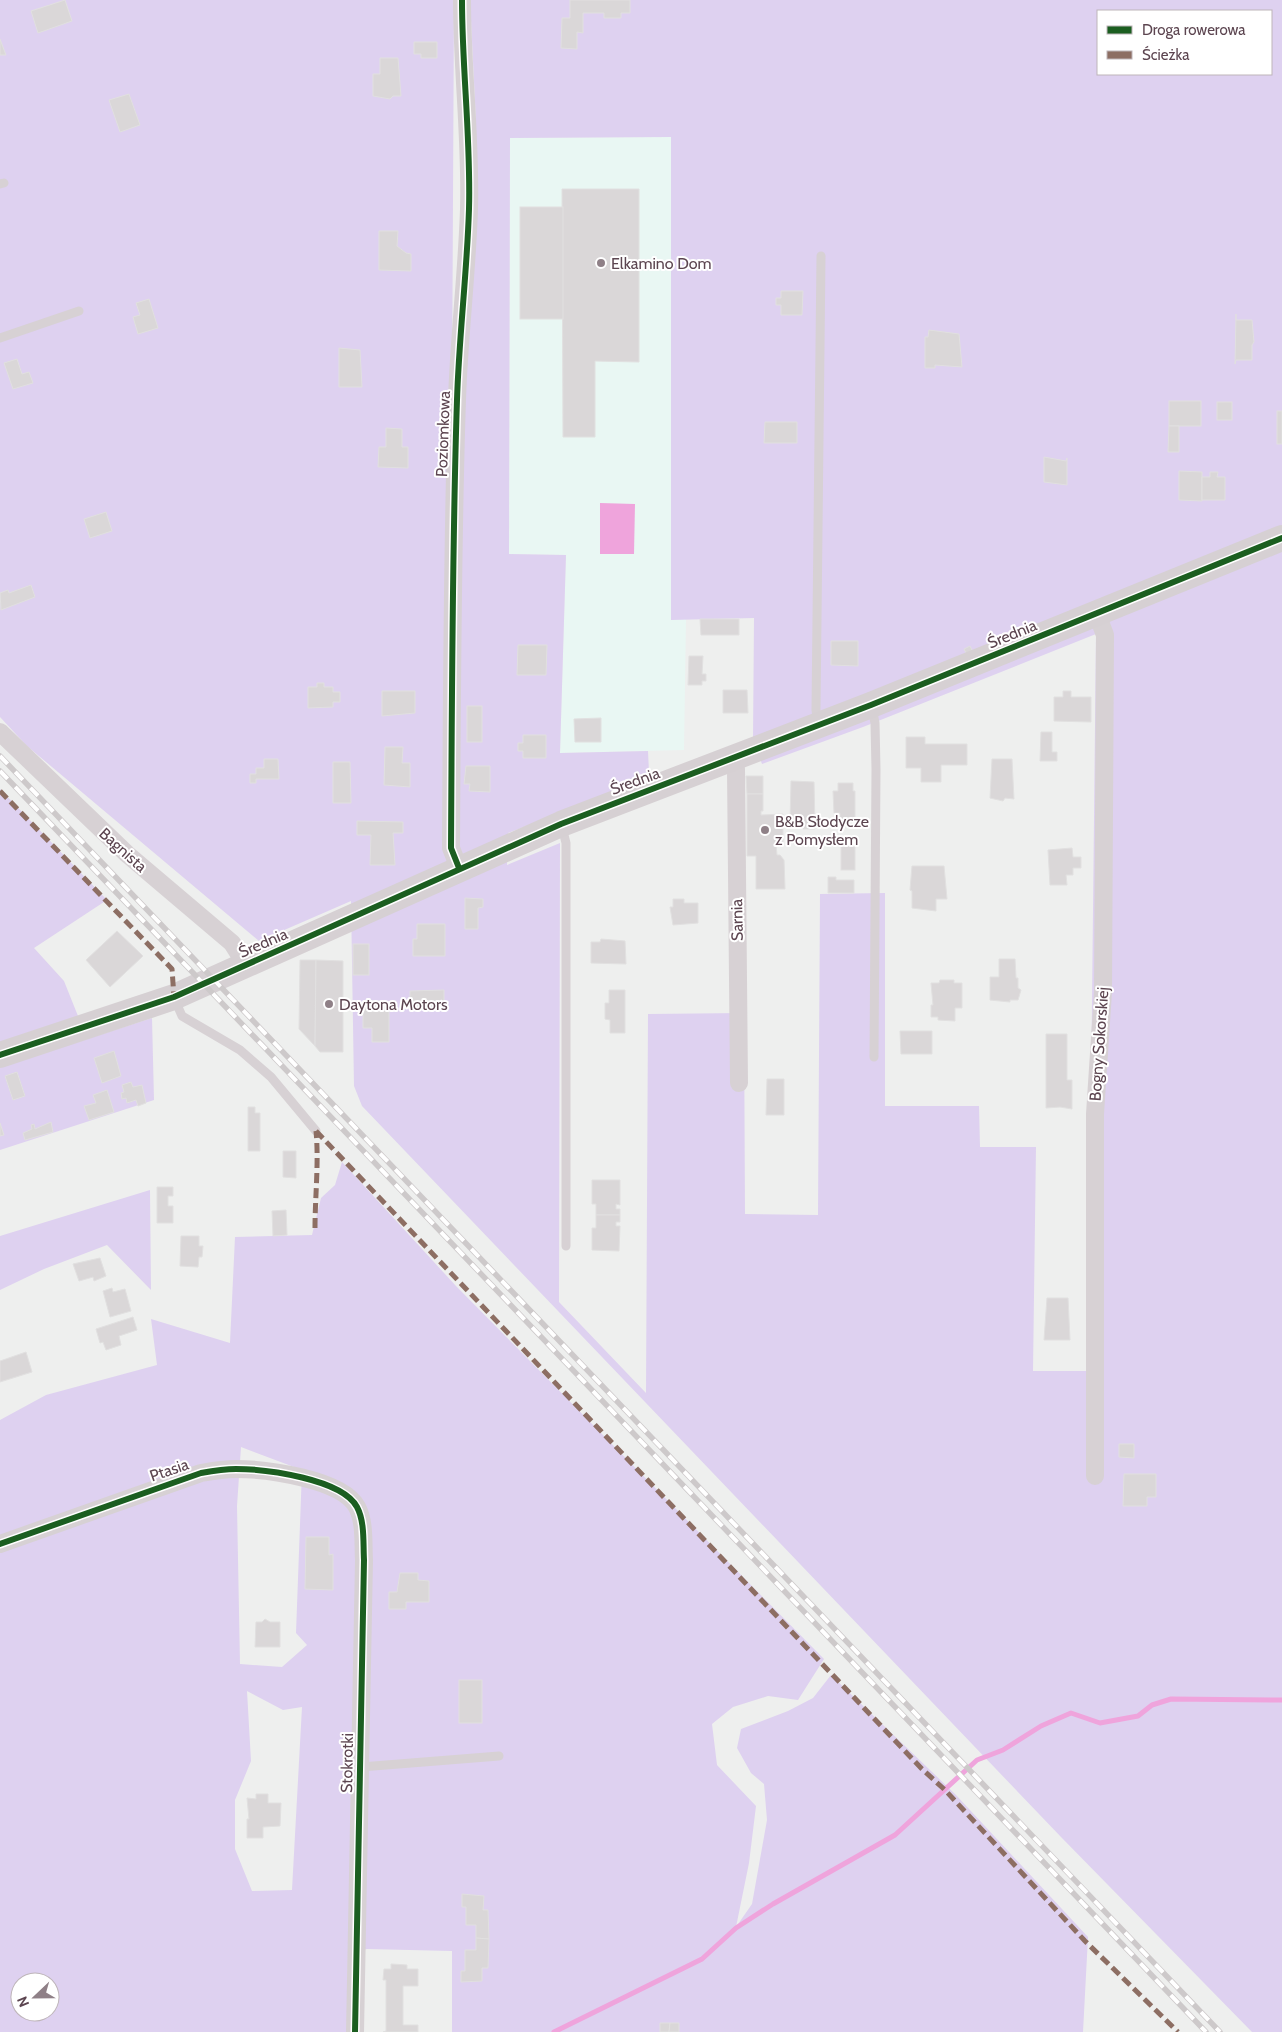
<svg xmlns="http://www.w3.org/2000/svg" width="1282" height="2032" font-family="Cabin,sans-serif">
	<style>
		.commercial { fill: #e9f7f3 }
		.green { fill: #ded1f0; fill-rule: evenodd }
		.water { fill: #efa4dc }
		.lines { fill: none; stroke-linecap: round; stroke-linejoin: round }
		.stream { stroke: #efa4dc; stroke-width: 5 }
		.building { fill: #dad7d8; stroke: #e1e0e0 }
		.lane { stroke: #d7d1d4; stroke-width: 9 }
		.street { stroke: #d7d1d4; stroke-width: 18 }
		.secondary { stroke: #d6d0d3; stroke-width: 26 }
		.rail-casing { stroke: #cdc9ca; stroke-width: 5.5 }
		.rail { stroke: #fff; stroke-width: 4; stroke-dasharray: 11; stroke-linecap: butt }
		.quiet { stroke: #8d6e63; stroke-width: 5; stroke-dasharray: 10 5; stroke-linecap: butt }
		.cycleway-casing { stroke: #fff; stroke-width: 9 }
		.cycleway { stroke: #1b5e20; stroke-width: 6 }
		.poi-dot { fill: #8f8087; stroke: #fff; stroke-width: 2 }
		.labels { text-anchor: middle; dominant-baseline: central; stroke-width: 4; stroke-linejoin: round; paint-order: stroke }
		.poi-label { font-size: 16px; fill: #5c4550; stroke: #fff; text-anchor: start }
		.street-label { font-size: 16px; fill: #5c4550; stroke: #fff }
	</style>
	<rect width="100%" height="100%" fill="#eeefee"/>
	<polygon class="commercial" points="671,137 671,619 686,619 684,750 560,753 566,555 509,554 510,138"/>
	<g class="green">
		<path d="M0,0h454l-2,396 11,2 13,-276 -6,-122h812v2032h-30l-191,-195 -699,-731 -8,-20 -3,-185 -92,40 -232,-195 -27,-29zM1098,11h173v63h-173zM671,137v483l83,-2 -1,121 9,25 101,-37 233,-93 -8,737h-55l3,-224h-56l-1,-41h-94v-213l-65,1 -2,321 -73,-1 -1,-201 -96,1 -2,379 -87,-91 1,-459 -53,22 1,-32 136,-52 5,-9 -1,-21 -88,2 6,-198 -57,-1 1,-416z"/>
		<polygon points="0,789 107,900 34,948 64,981 78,1016 0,1043"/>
		<polygon points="152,1018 154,1100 0,1150 0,1067"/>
		<path d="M342,1162l114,124 368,373 -26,41 -30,-4 -35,11 -21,17 5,41 39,41 -7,57 -13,64 16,-23 15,-84 -3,-36 -13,-11 -14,-25 4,-19 47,-18 25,-13 18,-23 125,120 132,142 -5,95h-631v-81l-85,-2 -19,4 -1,79h-347v-612l46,-25 111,-30 -6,-46 79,24 5,-106 77,-2 9,-37 14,-13zM241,1447l61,23 -6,163 11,12 -25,22 -42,-3 -3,-158zM247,1691l36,19 19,-3 -10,183 -40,1 -17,-42v-49l16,-39zM20,1982h30v30h-30z"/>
		<polygon points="150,1190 151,1290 107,1245 44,1269 0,1290 0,1236"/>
	</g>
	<polygon class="water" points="600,503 635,504 634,554 600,554"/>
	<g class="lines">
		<polyline class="stream" points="554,2032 702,1959 736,1928 773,1904 895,1835 977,1760 1003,1750 1041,1726 1071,1713 1100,1723 1138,1716 1152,1705 1171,1699 1282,1700"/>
	</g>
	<g class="building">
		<polygon points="65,0 72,21 38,33 31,11"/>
		<polygon points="570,0 630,0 630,13 621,13 621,18 604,18 604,13 583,13 583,33 577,32 577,49 561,48 562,18 570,18"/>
		<polygon points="0,39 6,55 0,55"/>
		<polygon points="414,42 437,42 437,58 421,58 421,54 414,54"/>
		<polygon points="380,58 398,58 401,96 393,96 390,99 373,96 373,74 380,74"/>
		<polygon points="129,94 140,125 120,132 109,100"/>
		<polygon points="562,189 639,189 639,362 595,361 595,437 563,437"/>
		<rect x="520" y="207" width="43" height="112"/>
		<polygon points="379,231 398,231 397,246 406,253 411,254 411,271 379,270"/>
		<polygon points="781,291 803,291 802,315 781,315 781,305 776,305 776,298 781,298"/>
		<polygon points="149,299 158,328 138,334 133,317 140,315 136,303"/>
		<polygon points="1236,314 1236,320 1252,320 1254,342 1252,345 1252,360 1236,360 1235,364"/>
		<polygon points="929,330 959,334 962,367 935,365 935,368 925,368 925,337 928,337"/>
		<polygon points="339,348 360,350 362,387 339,387"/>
		<polygon points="17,359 22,374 29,372 33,383 13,389 4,363"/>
		<rect x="1169" y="401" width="32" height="25"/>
		<rect x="1217" y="402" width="15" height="18"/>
		<rect x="1277" y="411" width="5" height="33"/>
		<polygon points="765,422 797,422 797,443 764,443"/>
		<polygon points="1169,426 1179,426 1179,452 1168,452"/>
		<polygon points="386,428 402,429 402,447 408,447 408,468 378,467 379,447 386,447"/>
		<polygon points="1044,457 1066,461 1067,458 1067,485 1044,482"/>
		<polygon points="1179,471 1202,472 1202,501 1179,500"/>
		<polygon points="1210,472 1218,472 1217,477 1225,477 1225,500 1202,500 1202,477 1210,477"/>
		<polygon points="106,512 112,531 90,538 84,519"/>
		<polygon points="31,585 35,597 1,610 0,593 8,590 9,593"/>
		<polygon points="700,619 739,619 739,635 701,635"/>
		<polygon points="831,641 858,641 858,666 831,665"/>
		<polygon points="518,645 547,645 546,675 517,675"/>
		<polygon points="970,646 973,652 967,655 964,649"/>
		<polygon points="689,656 703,656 702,674 706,674 706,681 702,681 702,685 688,685"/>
		<polygon points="317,683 324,683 324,687 333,687 333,692 340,692 340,702 333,702 333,707 308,708 308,687 317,687"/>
		<polygon points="723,690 747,690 748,713 723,713"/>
		<polygon points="382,691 415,691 415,713 382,716"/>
		<polygon points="1063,691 1071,691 1071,697 1091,697 1091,722 1054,721 1054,697 1063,697"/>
		<rect x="467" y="706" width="15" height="36"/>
		<polygon points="601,718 601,742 575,742 574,719"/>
		<polygon points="1041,732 1052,732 1052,752 1057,752 1057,761 1040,761"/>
		<polygon points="523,735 546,735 546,758 523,758 523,751 518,751 518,743 523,743"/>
		<polygon points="906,737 925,737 925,744 967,744 967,765 941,765 941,782 921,782 921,768 906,768"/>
		<polygon points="385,747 403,747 402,763 410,763 410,787 384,785"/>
		<polygon points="264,759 278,759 279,779 256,779 256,783 250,783 250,774 256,774 256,768 264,768"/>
		<polygon points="992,759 1012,759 1014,799 1005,798 1003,801 990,798"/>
		<polygon points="333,762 350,762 351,803 333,803"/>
		<polygon points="466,766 490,766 490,792 469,791 470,784 464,784"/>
		<polygon points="746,776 763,776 763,794 747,794"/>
		<polygon points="791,781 814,782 815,829 803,829 803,825 790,824"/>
		<polygon points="838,783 853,783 853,791 855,791 855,820 840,820 840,813 834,813 833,791 838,791"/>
		<polygon points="747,794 763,794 763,811 761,811 761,815 783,814 783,845 776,845 777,855 780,855 784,860 785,889 756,889 756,856 747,856"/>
		<polygon points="357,821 403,822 403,833 393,833 395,865 370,865 371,835 357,835"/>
		<rect x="841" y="846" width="14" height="24"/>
		<polygon points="1072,848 1073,857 1081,857 1081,868 1073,868 1073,875 1066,875 1067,885 1050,885 1048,850"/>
		<polygon points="912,866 944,866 947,899 936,899 936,911 912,908 912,891 910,890"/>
		<polygon points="828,877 836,877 836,880 854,880 854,893 828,893"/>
		<polygon points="465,898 483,899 483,907 478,908 478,929 465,929"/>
		<polygon points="673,899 684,899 684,903 698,903 698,923 673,925 670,907 673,907"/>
		<polygon points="417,924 445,924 445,956 413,956 413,939 417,939"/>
		<polygon points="117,931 143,956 110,987 86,960"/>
		<polygon points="601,939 625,941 626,964 591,963 591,942 600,942"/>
		<rect x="353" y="944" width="16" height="31"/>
		<polygon points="999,959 1015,959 1016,978 1018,978 1018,988 1021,990 1018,1000 1010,1000 1010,1002 990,1000 990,977 999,977"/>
		<polygon points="300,960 316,960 315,1046 299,1029"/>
		<polygon points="316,960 343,961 343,1052 320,1052 315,1046"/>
		<polygon points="940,980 954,980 954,983 962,983 962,1008 955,1008 955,1021 938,1020 938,1017 931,1017 931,1005 933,1005 931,983 939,983"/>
		<polygon points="444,990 444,1006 410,1006 410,991"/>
		<polygon points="609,990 625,990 625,1033 610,1033 610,1020 605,1019 605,1003 609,1003"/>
		<polygon points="363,1001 378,1001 378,1005 389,1005 389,1042 372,1042 372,1028 363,1028"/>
		<polygon points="900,1031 932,1031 932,1054 901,1054"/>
		<polygon points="1046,1034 1067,1034 1067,1080 1072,1080 1072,1109 1060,1107 1046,1108"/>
		<polygon points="114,1051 121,1076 102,1083 94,1058"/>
		<polygon points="17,1072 25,1096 13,1100 5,1076"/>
		<polygon points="767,1079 784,1079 784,1115 766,1115"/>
		<polygon points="131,1082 133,1087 142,1085 146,1103 138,1106 136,1100 127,1103 126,1098 122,1099 121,1093 124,1092 122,1085"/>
		<polygon points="107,1090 114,1112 89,1120 84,1106 96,1103 93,1095"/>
		<polygon points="248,1107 255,1107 255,1113 260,1113 260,1151 248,1151"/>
		<polygon points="51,1122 53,1132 25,1140 23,1133 32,1129 31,1125 34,1124 35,1129"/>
		<polygon points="0,1123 4,1135 0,1136"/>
		<polygon points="283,1151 296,1151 296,1178 283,1177"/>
		<polygon points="592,1180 620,1180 620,1205 616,1204 616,1209 620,1209 620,1215 596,1215 596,1204 592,1204"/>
		<polygon points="157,1187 173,1187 173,1196 168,1196 168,1206 173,1206 173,1223 157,1223"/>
		<polygon points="286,1210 287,1235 273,1236 272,1211"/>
		<polygon points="596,1215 620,1215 620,1222 616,1222 616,1226 620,1226 619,1251 592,1250 592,1228 596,1228"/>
		<polygon points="181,1236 199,1236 199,1246 203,1246 202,1257 199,1257 198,1267 180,1266"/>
		<polygon points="100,1258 106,1276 94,1281 93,1277 79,1281 73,1264"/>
		<polygon points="112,1288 113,1292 125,1289 131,1311 110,1317 103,1291"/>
		<polygon points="1047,1298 1068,1298 1070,1340 1044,1340"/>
		<polygon points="133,1317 137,1330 119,1336 121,1345 106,1350 103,1342 100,1343 96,1329"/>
		<polygon points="26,1352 32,1372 0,1382 0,1361"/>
		<polygon points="1119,1444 1134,1444 1134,1458 1119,1457"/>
		<polygon points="1124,1474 1156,1474 1156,1497 1147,1497 1147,1506 1123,1506"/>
		<polygon points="306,1537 329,1537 329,1555 333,1554 333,1590 305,1589"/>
		<polygon points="400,1573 418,1573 418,1580 429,1581 429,1602 406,1602 406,1609 389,1609 389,1592 397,1592"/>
		<polygon points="265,1619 270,1622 280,1622 280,1647 255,1647 256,1622 262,1622"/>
		<rect x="459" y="1680" width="23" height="43"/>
		<polygon points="256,1794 268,1794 268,1803 281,1803 280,1826 263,1827 263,1838 247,1838 247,1819 249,1819 247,1798 256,1799"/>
		<polygon points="462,1894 484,1896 483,1910 488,1910 489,1939 476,1938 476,1925 466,1925 466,1907 462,1907"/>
		<polygon points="476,1938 489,1939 488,1968 482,1968 482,1981 461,1982 461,1971 465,1971 465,1950 476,1950"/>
		<polygon points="391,1964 407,1965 407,1969 418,1969 418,1986 403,1986 403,2025 418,2025 418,2032 383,2032 386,2031 386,1980 383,1980 384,1969 391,1969"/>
		<polygon points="660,2023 670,2023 669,2032 660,2032"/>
		<polygon points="670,2023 679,2023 679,2032 669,2032"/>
	</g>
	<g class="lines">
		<g class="lane">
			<polyline points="0,184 4,183"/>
			<polyline points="0,338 79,311"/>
			<polyline points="872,708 875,723 876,769 874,1057"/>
			<polyline points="818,723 816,710 821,256"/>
			<polyline points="562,827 566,843 566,1246"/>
			<polyline points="175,1000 182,1016 240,1050 271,1077 316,1131"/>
			<polyline points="361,1767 499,1756"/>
		</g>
		<g class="street">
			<polyline points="0,732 127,854 232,943 246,965"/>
			<polyline points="733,758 736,769 739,1083"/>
			<path d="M459,868l-8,-20c1,-149 1,-299 6,-448 2,-64 10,-127 12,-191 2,-70 -7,-139 -7,-209"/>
			<polyline points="1095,1476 1095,1114 1103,992 1105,635 1097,614"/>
			<path d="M0,1544l201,-71c11,-2 23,-4 35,-4 30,0 106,10 121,38 8,15 6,36 7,53l-9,472"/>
		</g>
		<polyline class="secondary" points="0,1055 174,997 561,824 871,705 1282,538"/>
		<g class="rail-casing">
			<g id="rail">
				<polyline points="0,756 1220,2032"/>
				<polyline points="0,771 1206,2032"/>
			</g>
		</g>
		<use href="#rail" class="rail"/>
		<g class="quiet">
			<polyline points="0,791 172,969 174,997"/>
			<polyline points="316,1131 922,1769 945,1790 1085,1941 1178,2032"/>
			<path d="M315,1228c0,-32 4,-65 1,-97"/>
		</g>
		<g class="cycleway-casing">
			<g id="cycleway">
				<path d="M459,868l-8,-20c1,-149 1,-299 6,-448 2,-64 10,-127 12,-191 2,-70 -7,-139 -7,-209"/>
				<polyline points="0,1055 174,997 561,824 871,705 1282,538"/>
				<path d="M0,1544l201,-71c11,-2 23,-4 35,-4 30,0 106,10 121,38 8,15 6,36 7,53l-9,472"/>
			</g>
		</g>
		<use href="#cycleway" class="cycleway"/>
	</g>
	<g class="poi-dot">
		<circle cx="601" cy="263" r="5"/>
		<circle cx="765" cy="830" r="5"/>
		<circle cx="329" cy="1004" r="5"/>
	</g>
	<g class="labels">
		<g class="poi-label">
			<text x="611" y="263">Elkamino Dom</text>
			<text x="775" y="821">B&amp;B Słodycze<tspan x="775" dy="18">z Pomysłem</tspan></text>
			<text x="339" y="1004">Daytona Motors</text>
		</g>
		<g class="street-label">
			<text transform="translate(443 434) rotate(-88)">Poziomkowa</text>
			<text transform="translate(1012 634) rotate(-22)">Średnia</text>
			<text transform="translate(635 781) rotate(-20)">Średnia</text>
			<text transform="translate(123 850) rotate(42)">Bagnista</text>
			<text transform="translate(737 920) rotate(-91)">Sarnia</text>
			<text transform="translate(263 943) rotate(-23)">Średnia</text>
			<text transform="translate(1099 1044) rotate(-86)">Bogny Sokorskiej</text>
			<text transform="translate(169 1470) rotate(-19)">Ptasia</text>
			<text transform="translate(347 1763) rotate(-89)">Stokrotki</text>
		</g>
	</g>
	<rect x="1097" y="10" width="175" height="65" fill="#ffffff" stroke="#beb5b9"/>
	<rect x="1107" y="26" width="25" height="8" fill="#1b5e20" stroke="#beb5b9"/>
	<text x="1142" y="35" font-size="15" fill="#5c4550">Droga rowerowa</text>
	<rect x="1107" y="51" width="25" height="8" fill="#8d6e63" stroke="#beb5b9"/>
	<text x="1142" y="60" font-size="15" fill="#5c4550">Ścieżka</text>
	<g transform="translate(35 1997) rotate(248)"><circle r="24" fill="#ffffff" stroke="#beb5b9"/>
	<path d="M0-4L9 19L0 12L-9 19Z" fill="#8f8087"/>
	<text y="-8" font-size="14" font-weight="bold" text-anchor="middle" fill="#5c4550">N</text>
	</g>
</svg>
